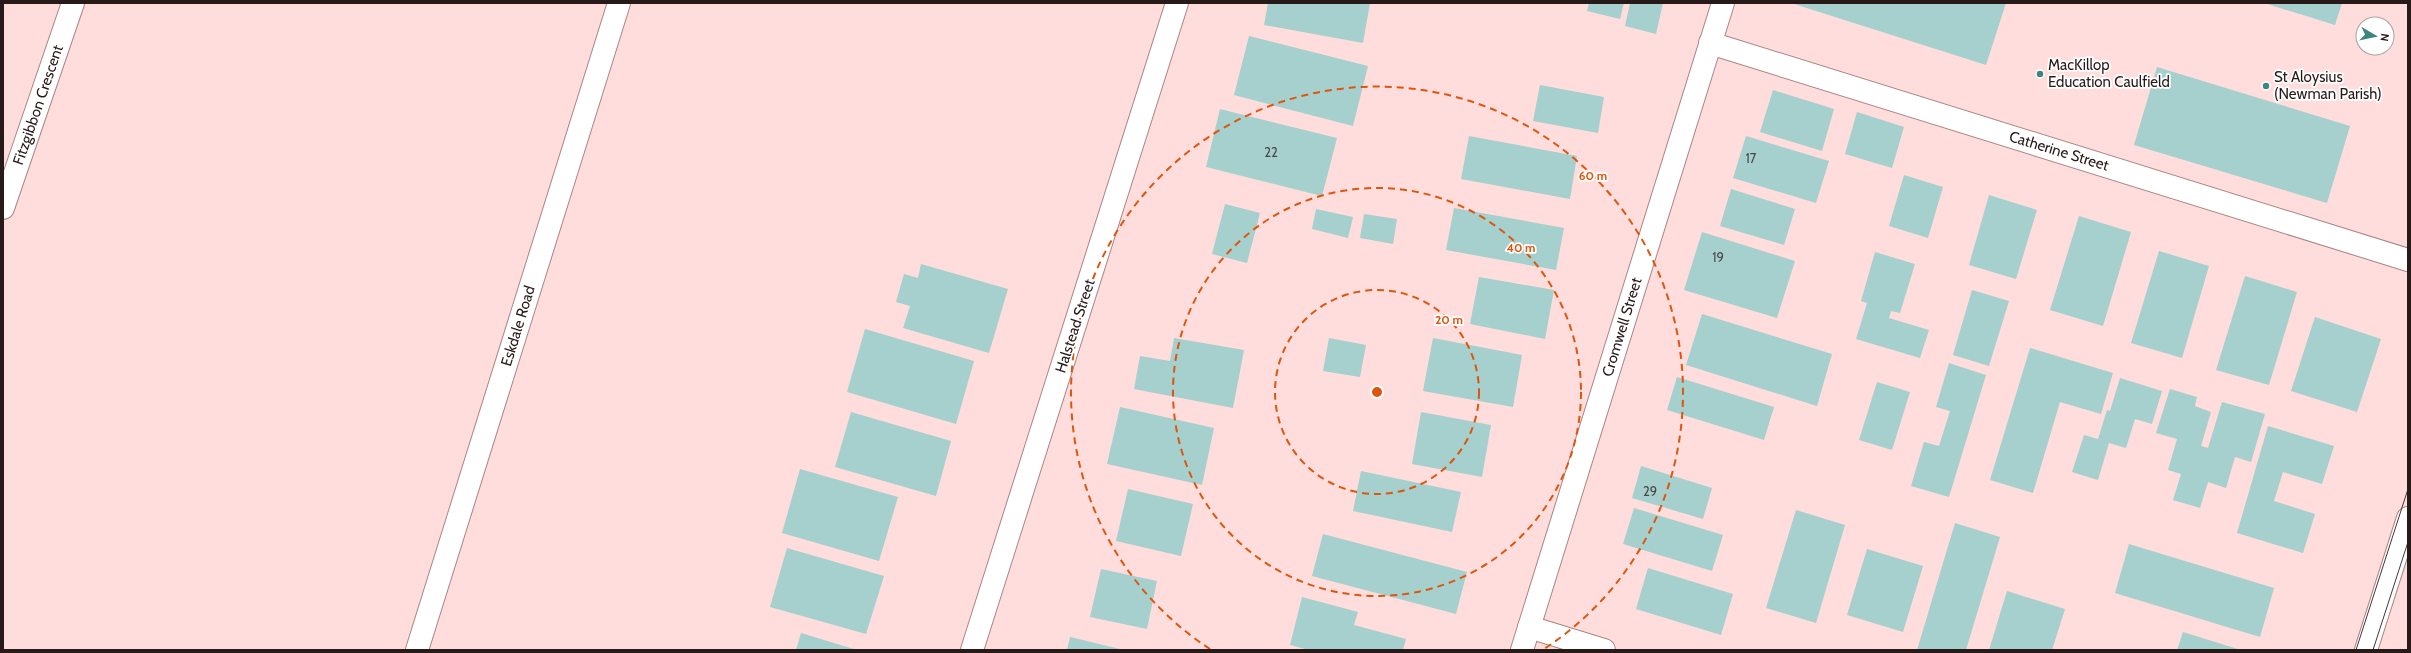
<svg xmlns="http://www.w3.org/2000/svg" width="2411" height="653" font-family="Cabin,sans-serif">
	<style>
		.building { fill: #a5d0cd }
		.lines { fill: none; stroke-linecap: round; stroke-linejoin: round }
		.minor-casing { stroke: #aa8583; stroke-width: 24 }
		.secondary-casing { stroke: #aa8583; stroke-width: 24 }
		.minor { stroke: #fff; stroke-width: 22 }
		.secondary { stroke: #fff; stroke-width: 22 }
		.tram { stroke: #463635; stroke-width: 1 }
		.ring { fill: none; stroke: #de560d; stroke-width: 2; stroke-dasharray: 7 5 }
		.poi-dot { fill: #3e8581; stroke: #fff; stroke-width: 1.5 }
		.labels { text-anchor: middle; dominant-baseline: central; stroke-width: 3.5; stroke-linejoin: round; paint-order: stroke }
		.number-label { font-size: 13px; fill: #474846 }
		.poi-label { font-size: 15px; fill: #281a19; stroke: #fff; text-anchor: start }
		.street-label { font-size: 15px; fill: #281a19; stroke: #fff }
		.centre { fill: #de560d; stroke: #fff; stroke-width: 2 }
		.ring-label { font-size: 12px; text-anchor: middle; font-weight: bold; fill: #de560d; stroke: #fff; stroke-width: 3.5; stroke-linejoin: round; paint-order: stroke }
	</style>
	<rect width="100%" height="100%" fill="#fedddc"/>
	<g class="building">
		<polygon points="1268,3 1370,3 1363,43 1264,25"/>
		<polygon points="1589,3 1624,3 1620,19 1587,11"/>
		<polygon points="1630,3 1663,3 1656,34 1625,26"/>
		<polygon points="1791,3 2006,3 1986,65"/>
		<polygon points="2264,3 2342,3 2335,25"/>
		<polygon points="1249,36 1368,66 1353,126 1234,95"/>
		<polygon points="2157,67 2350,126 2327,203 2134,145"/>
		<polygon points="1540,85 1604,97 1598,133 1533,121"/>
		<polygon points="1773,90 1834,109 1822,151 1760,132"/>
		<polygon points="1220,109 1337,138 1322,196 1206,167"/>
		<polygon points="1857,112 1904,127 1892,168 1845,154"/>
		<polygon points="1469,136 1577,156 1570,199 1461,179"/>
		<polygon points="1746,136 1829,161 1816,203 1733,178"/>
		<polygon points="1904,175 1943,187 1928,238 1889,226"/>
		<polygon points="1731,189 1795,209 1784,245 1720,226"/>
		<polygon points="1989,195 2037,210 2016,279 1969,265"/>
		<polygon points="1225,204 1260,213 1247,263 1212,254"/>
		<polygon points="1454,208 1564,228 1556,270 1446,250"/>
		<polygon points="1316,209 1353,217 1348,238 1312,229"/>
		<polygon points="1364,214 1397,219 1393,244 1360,238"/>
		<polygon points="2079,216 2131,232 2103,326 2050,310"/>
		<polygon points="1702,232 1795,261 1777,318 1684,290"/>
		<polygon points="2159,251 2209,266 2182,358 2131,343"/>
		<polygon points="1875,252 1915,264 1900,313 1891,311 1889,318 1929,330 1920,358 1856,339 1867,303 1861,301"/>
		<polygon points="921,264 1008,289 989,353 903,328 910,306 896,302 904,274 918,278"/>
		<polygon points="2245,276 2297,292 2269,385 2216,370"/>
		<polygon points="1479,277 1554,290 1545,339 1470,324"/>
		<polygon points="1972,290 2009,301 1989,366 1953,355"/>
		<polygon points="1702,314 1832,354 1817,406 1686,365"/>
		<polygon points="2315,317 2381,339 2357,412 2291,391"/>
		<polygon points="865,329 974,361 956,424 847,392"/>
		<polygon points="1174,338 1244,350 1233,408 1134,389 1140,356 1170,361"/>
		<polygon points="1329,338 1366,345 1360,377 1323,371"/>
		<polygon points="1433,338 1522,355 1513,407 1423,391"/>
		<polygon points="2030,348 2113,373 2101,414 2060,402 2033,493 1990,480"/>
		<polygon points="1949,363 1986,375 1949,497 1911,486 1924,442 1939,446 1950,411 1936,407"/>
		<polygon points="1677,377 1774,407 1764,440 1667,410"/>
		<polygon points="2120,378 2162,391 2152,424 2135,419 2126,448 2109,443 2098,480 2072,472 2084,435 2098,439 2107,410 2110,411"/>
		<polygon points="1877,382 1910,392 1892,450 1859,440"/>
		<polygon points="2170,389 2197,397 2195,406 2211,412 2201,446 2208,448 2222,402 2265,414 2251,462 2235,457 2226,488 2208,482 2200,508 2173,500 2181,474 2168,470 2177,439 2156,433"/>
		<polygon points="1120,407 1214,428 1202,485 1107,464"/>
		<polygon points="851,412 951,441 936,496 835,467"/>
		<polygon points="1421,412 1491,425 1482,477 1412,464"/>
		<polygon points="2268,426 2334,446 2322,484 2283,472 2274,501 2315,514 2303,553 2237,533"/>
		<polygon points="1641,466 1712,488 1703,519 1632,498"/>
		<polygon points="800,469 898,497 879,561 782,533"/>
		<polygon points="1361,471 1461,492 1452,532 1353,511"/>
		<polygon points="1128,489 1193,504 1181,556 1116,541"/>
		<polygon points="1634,508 1723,535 1712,571 1623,544"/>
		<polygon points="1796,510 1845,525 1816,623 1766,608"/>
		<polygon points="1955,523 2000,537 1966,650 1917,650"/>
		<polygon points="1323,534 1467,572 1456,614 1312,576"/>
		<polygon points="2129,544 2274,588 2260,637 2115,593"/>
		<polygon points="787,548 884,576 866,634 770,607"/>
		<polygon points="1867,549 1923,566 1903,632 1847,615"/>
		<polygon points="1648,568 1733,594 1721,635 1636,609"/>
		<polygon points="1101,569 1157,581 1147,629 1090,617"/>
		<polygon points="2007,591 2065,609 2052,650 1989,650"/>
		<polygon points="1302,597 1358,612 1354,625 1406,639 1403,650 1309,650 1290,645"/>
		<polygon points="2183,632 2241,650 2177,650"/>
		<polygon points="801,633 857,650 796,650"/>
		<polygon points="1070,637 1120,649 1120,650 1067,650"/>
	</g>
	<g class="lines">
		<g class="minor-casing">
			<g id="minor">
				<polyline points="1710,43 2408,260"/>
				<polyline points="3,208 73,3"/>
				<polyline points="1529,627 1604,650"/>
				<polyline points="417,650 619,3"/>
				<polyline points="972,650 1177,3"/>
				<polyline points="1522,650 1723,3"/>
			</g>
		</g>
		<g class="secondary-casing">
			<polyline id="secondary" points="2366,650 2408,518"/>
		</g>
		<use href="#minor" class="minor"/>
		<use href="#secondary" class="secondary"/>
		<g class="tram">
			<polyline points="2356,650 2408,489"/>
			<polyline points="2373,650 2408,542"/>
		</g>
	</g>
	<g class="ring">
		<circle cx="1377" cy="392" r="102"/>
		<circle cx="1377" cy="392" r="204"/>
		<path d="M1210 649A306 306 0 1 1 1544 649"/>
	</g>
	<g class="poi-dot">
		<circle cx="2040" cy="74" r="4"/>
		<circle cx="2266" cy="86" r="4"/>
	</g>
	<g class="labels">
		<g class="number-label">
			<text x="1271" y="152">22</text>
			<text x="1751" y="158">17</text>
			<text x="1718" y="257">19</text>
			<text x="1650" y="491">29</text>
		</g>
		<g class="poi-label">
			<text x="2048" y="65">MacKillop<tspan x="2048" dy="17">Education Caulfield</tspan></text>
			<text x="2274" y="77">St Aloysius<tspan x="2274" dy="17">(Newman Parish)</tspan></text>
		</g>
		<g class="street-label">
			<text transform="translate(38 105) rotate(-71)">Fitzgibbon Crescent</text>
			<text transform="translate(2059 151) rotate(17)">Catherine Street</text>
			<text transform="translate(518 326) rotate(-73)">Eskdale Road</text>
			<text transform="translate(1075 326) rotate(-72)">Halstead Street</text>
			<text transform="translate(1622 327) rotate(-73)">Cromwell Street</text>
		</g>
	</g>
	<circle cx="1377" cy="392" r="6" class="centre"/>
	<g class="ring-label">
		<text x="1593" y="180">60 m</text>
		<text x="1521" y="252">40 m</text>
		<text x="1449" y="324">20 m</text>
	</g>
	<rect width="2411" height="653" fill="none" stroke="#281a19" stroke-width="8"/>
	<g transform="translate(2375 36) rotate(99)"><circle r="19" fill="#ffffff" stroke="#a9a3a3"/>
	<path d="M0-3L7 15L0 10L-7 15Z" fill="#3e8581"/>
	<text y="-6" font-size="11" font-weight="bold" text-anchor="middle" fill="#281a19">N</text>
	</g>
</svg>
